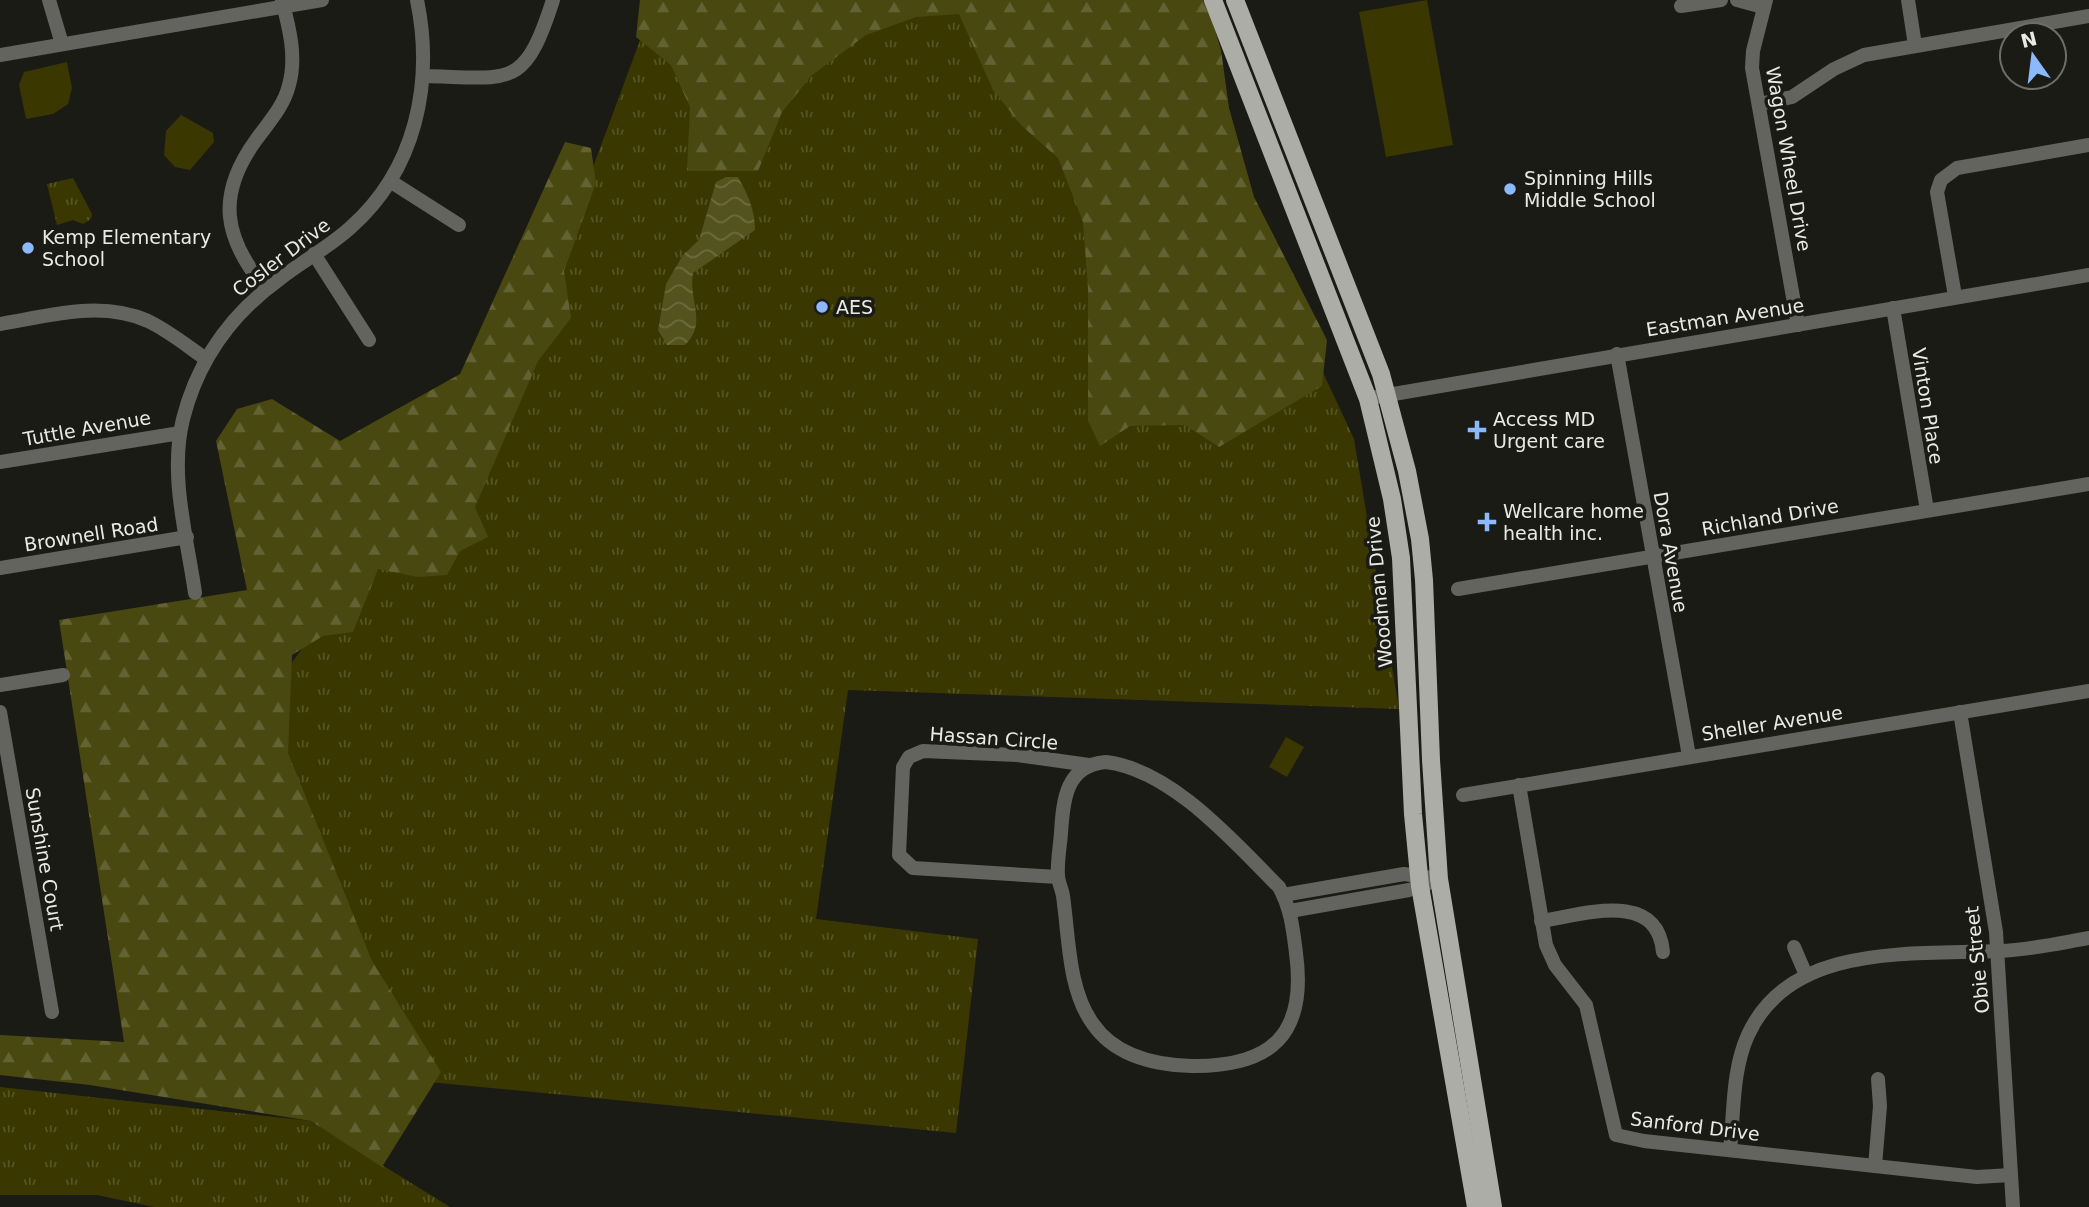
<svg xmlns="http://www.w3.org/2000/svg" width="2089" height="1207" font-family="'DejaVu Sans',sans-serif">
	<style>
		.grass { fill: url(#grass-tufts) }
		.forest { fill: url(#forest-firs) }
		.garden { fill: #3a3800 }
		.water { fill: url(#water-waves) }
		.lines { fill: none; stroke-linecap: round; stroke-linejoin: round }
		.minor { stroke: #636360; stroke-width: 14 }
		.major { stroke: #acada7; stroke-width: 18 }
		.poi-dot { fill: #8cb9fc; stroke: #1b1b16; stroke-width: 2.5 }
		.labels { text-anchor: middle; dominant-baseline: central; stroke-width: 7; stroke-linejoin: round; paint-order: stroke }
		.street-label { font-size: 19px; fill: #e9e9e6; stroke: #1b1b16 }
		.poi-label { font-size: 19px; fill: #e9e9e6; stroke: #1b1b16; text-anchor: start }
	</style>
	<defs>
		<pattern id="grass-tufts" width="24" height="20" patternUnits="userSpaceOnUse" patternTransform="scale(1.75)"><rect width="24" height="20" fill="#3a3800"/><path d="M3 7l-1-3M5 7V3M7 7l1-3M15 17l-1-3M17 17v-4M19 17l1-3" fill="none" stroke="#565525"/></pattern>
		<pattern id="forest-firs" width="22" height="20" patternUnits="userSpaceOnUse" patternTransform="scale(1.75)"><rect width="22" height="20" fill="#494810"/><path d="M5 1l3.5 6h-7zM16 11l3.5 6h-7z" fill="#636233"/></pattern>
		<pattern id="water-waves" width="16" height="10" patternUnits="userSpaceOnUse" patternTransform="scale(1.75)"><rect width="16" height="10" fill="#54531d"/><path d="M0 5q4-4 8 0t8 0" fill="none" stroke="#6d6c3e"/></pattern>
	</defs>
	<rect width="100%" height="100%" fill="#1b1b16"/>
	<g class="grass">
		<polygon points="655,0 1186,0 1219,150 1354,439 1399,709 848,690 816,919 978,939 956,1133 419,1081 274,752 279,680 527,345"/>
		<polygon points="73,178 92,214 91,219 83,224 73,220 57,225 47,184"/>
		<polygon points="0,1087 311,1121 450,1207 154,1207 97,1195 0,1195"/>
	</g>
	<g class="forest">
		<polygon points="640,0 1206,0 1221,50 1229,108 1254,197 1327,340 1322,386 1219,447 1185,425 1130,426 1100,446 1088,421 1088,288 1083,222 1058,158 1021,125 993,90 959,14 916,17 866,35 812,75 782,112 758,171 687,171 690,107 671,65 636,37"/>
		<polygon points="565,142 591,148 596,183 564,271 571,318 538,361 475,507 488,537 460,551 447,575 418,577 378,569 353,632 323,636 292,655 288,753 372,961 441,1072 382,1167 311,1121 90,1085 0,1075 0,1035 124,1042 59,620 247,590 216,441 237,409 272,399 340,441 460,374"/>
	</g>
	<g class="garden">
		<polygon points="1427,0 1453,145 1386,157 1359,12"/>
		<polygon points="67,62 72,88 68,104 53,114 26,119 19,85 24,72"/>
		<polygon points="181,115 213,133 214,142 190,170 175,167 164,155 166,131"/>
		<polygon points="1286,737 1304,747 1287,777 1269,767"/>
	</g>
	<path class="water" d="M726,177h12c10,18 17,33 17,53l-62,43c-5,26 15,50 -8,72h-18l-9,-15 8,-46 17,-29 16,-15 17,-58z"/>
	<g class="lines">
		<g class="minor">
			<polyline points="49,0 62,44"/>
			<polyline points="1737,0 1763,7"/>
			<polyline points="1766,0 1753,51 1752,68 1798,325"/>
			<polyline points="1908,0 1915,45"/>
			<polyline points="1681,6 1721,0"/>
			<polyline points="0,55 322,0"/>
			<path d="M424,76c88,2 100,14 129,-76"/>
			<polyline points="1759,104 1792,97 1834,69 1864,55 2089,16"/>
			<polyline points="390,181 459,225"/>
			<polyline points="314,254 369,340"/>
			<path d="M266,289c-43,-51 -50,-94 -10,-149 13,-18 28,-34 33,-55 8,-28 0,-58 -7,-85"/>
			<polyline points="1955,296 1937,192 1941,180 1957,168 2089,145"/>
			<polyline points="1893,308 1927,510"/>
			<path d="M0,324c49,-8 100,-24 148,-3 21,10 39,25 58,38"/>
			<polyline points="1617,354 1689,756"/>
			<polyline points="1376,397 2089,275"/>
			<polyline points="0,462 180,433"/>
			<polyline points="0,568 187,537"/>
			<polyline points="1458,589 2089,484"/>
			<path d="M195,593c-8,-56 -26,-118 -12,-174 15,-59 49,-106 98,-141 22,-17 48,-31 69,-50 66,-58 84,-145 67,-228"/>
			<polyline points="0,685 63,675"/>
			<polyline points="0,712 52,1012"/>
			<polyline points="1960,712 1996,932 2013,1207"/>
			<path d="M1106,762c66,8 128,80 173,125 12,22 14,42 17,66 11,81 -24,114 -104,113 -37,-1 -77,-10 -99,-42 -25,-34 -24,-87 -30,-128 -1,-7 -5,-14 -5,-21 -1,-13 2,-28 3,-42 2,-33 5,-68 45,-71z"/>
			<polyline points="1519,785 1546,945 1555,965 1586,1005 1616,1135 1644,1141 1930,1172 1977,1177 2011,1175"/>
			<polyline points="1463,795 2089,691"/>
			<polyline points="1058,877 913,868 899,855 903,767 909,757 923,751 1017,755 1089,765"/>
			<polyline points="1283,895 1404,874 1439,879"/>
			<polyline points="1290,911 1409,890 1429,883"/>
			<path d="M1541,921c41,-6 116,-32 122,31"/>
			<polyline points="1794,947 1806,975"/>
			<path d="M1730,1150c4,-37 2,-80 18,-115 42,-93 166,-80 252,-84 29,-1 60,-8 89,-13"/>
			<polyline points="1875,1166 1880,1106 1878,1079"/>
		</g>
		<g class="major">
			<polyline points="1213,0 1368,399 1392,499 1401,558 1413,814 1420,886 1476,1207"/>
			<polyline points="1235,0 1381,374 1407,471 1420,539 1424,580 1431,760 1439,879 1493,1207"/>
		</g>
	</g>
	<g class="poi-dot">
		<circle cx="1510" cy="189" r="7"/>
		<circle cx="28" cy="248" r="7"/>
		<circle cx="822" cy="307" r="7"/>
		<path d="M1473.5 419.5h7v7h7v7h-7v7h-7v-7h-7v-7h7z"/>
		<path d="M1483.5 511.5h7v7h7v7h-7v7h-7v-7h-7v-7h7z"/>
	</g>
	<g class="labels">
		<g class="street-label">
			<text transform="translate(1789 159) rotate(80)">Wagon Wheel Drive</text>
			<text transform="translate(281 257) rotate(-37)">Cosler Drive</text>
			<text transform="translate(1725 317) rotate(-9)">Eastman Avenue</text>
			<text transform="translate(1928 406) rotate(81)">Vinton Place</text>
			<text transform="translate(87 428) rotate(-10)">Tuttle Avenue</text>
			<text transform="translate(1770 517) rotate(-10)">Richland Drive</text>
			<text transform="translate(91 534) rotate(-9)">Brownell Road</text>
			<text transform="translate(1671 552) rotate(80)">Dora Avenue</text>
			<text transform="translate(1379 592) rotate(-95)">Woodman Drive</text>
			<text transform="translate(1772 723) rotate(-9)">Sheller Avenue</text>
			<text transform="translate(994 738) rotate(4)">Hassan Circle</text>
			<text transform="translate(45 859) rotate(80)">Sunshine Court</text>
			<text transform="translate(1977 960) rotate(-96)">Obie Street</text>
			<text transform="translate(1695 1126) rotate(7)">Sanford Drive</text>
		</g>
		<g class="poi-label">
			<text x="1524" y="178">Spinning Hills<tspan x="1524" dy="22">Middle School</tspan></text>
			<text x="42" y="237">Kemp Elementary<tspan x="42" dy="22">School</tspan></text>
			<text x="836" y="307">AES</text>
			<text x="1493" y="419">Access MD<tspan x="1493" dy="22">Urgent care</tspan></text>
			<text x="1503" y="511">Wellcare home<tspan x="1503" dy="22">health inc.</tspan></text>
		</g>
	</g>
	<g transform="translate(2033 56) rotate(346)"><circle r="33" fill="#1b1b16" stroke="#6d6d69" stroke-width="2"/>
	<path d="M0-5L12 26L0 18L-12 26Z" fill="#8cb9fc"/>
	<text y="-10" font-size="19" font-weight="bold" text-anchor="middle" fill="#e9e9e6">N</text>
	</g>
</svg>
